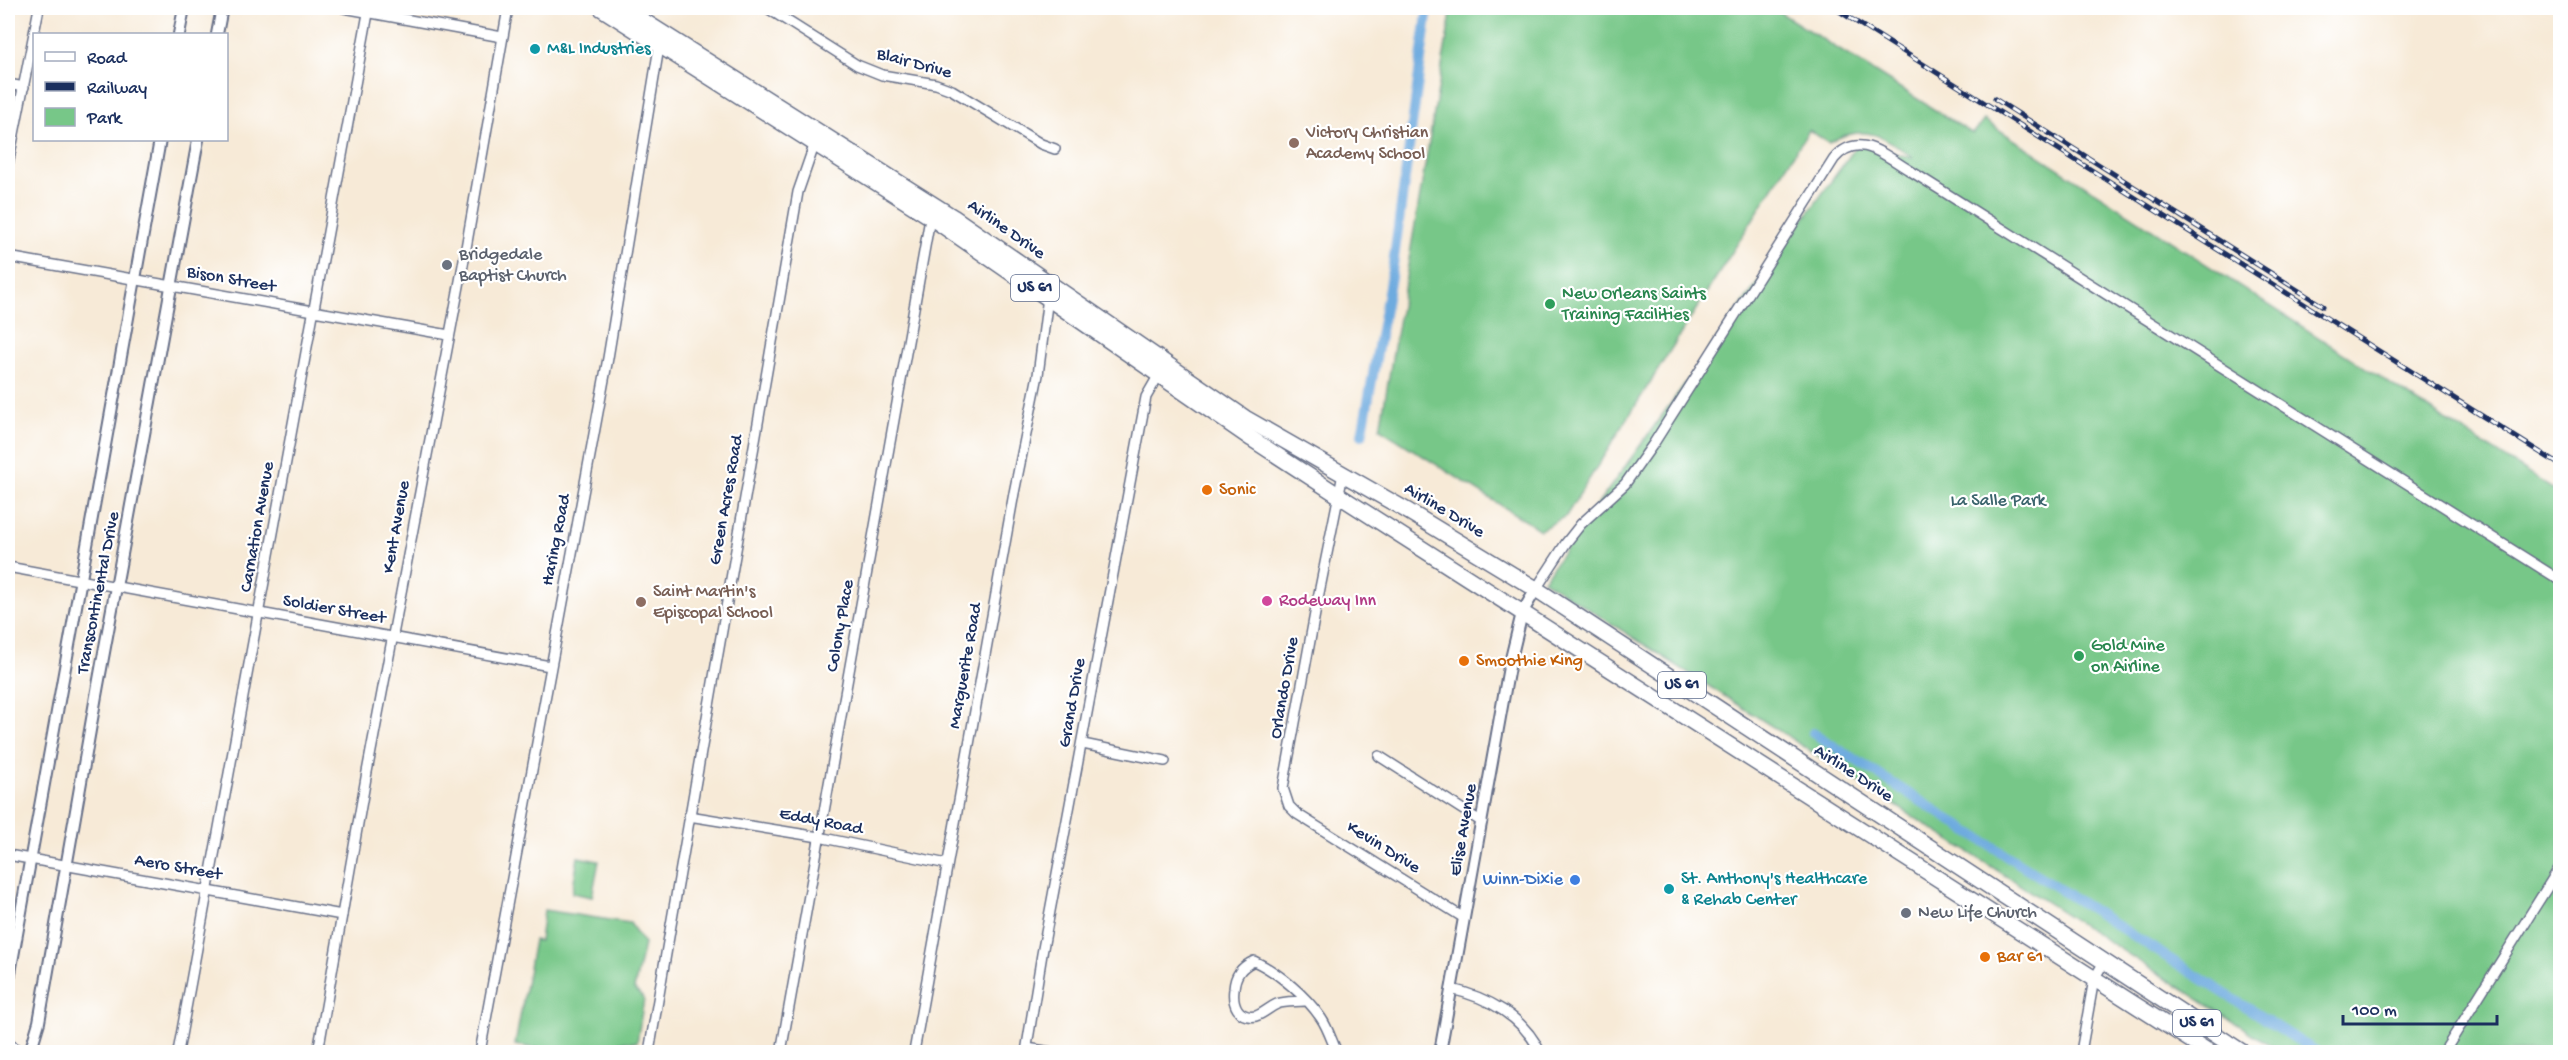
<svg xmlns="http://www.w3.org/2000/svg" width="2568" height="1060" font-family="'Gochi Hand',sans-serif">
	<style>
		.green { fill: #77c788; stroke: #497b73; stroke-width: 1.5 }
		.lines { fill: none; stroke-linecap: round; stroke-linejoin: round }
		.canal { stroke: #6eabdf; stroke-width: 10 }
		.minor-casing { stroke: #687088; stroke-width: 12 }
		.tertiary-casing { stroke: #687088; stroke-width: 14 }
		.secondary-casing { stroke: #687088; stroke-width: 15 }
		.trunk-casing { stroke: #687088; stroke-width: 18 }
		.minor { stroke: #fff; stroke-width: 9 }
		.tertiary { stroke: #fff; stroke-width: 10 }
		.secondary { stroke: #fff; stroke-width: 12 }
		.trunk { stroke: #fff; stroke-width: 15 }
		.rail-casing { stroke: #1b2f5e; stroke-width: 5 }
		.rail { stroke: #fff; stroke-width: 3; stroke-dasharray: 9; stroke-linecap: butt }
		.culture-dot { fill: #0f9aa8; stroke: #fff; stroke-width: 2 }
		.education-dot { fill: #8d6e63; stroke: #fff; stroke-width: 2 }
		.worship-dot { fill: #6b7280; stroke: #fff; stroke-width: 2 }
		.leisure-dot { fill: #2e9e5b; stroke: #fff; stroke-width: 2 }
		.food-dot { fill: #e8710a; stroke: #fff; stroke-width: 2 }
		.hotel-dot { fill: #d1479c; stroke: #fff; stroke-width: 2 }
		.shop-dot { fill: #3f7fe0; stroke: #fff; stroke-width: 2 }
		.labels { text-anchor: middle; dominant-baseline: central; stroke-width: 4.5; stroke-linejoin: round; paint-order: stroke }
		.shield { fill: #fff; stroke: #5f6d8e; stroke-width: 1.5 }
		.shield-label { font-size: 16px; font-weight: bold; fill: #1b2f5e }
		.culture-label { font-size: 18px; fill: #0d838f; stroke: #fff; text-anchor: start }
		.street-label { font-size: 18px; fill: #1b2f5e; stroke: #fff }
		.education-label { font-size: 18px; fill: #785e54; stroke: #fff; text-anchor: start }
		.worship-label { font-size: 18px; fill: #5b616d; stroke: #fff; text-anchor: start }
		.leisure-label { font-size: 18px; fill: #27864d; stroke: #fff; text-anchor: start }
		.food-label { font-size: 18px; fill: #c56008; stroke: #fff; text-anchor: start }
		.park-label { font-size: 18px; fill: #3b646d; stroke: #fff }
		.hotel-label { font-size: 18px; fill: #b23c85; stroke: #fff; text-anchor: start }
		.shop-label { font-size: 18px; fill: #366cbe; stroke: #fff; text-anchor: end }
	</style>
	<rect width="100%" height="100%" fill="#fff"/>
	<filter id="ink" filterUnits="userSpaceOnUse"><feTurbulence type="fractalNoise" baseFrequency=".0167" numOctaves="2"/><feDisplacementMap in="SourceGraphic" scale="12" xChannelSelector="R" yChannelSelector="G"/><feConvolveMatrix kernelMatrix="1 2 1 2 8 2 1 2 1" color-interpolation-filters="sRGB"/></filter>
	<filter id="wash" filterUnits="userSpaceOnUse"><feTurbulence type="fractalNoise" baseFrequency=".008" numOctaves="4" result="noise"/><feDisplacementMap in="SourceGraphic" scale="24" xChannelSelector="R" yChannelSelector="G"/><feGaussianBlur stdDeviation="1.35" result="paint"/><feColorMatrix in="noise" values="0 0 0 0 0 0 0 0 0 0 0 0 0 0 0 0 0 1.4 0 .05"/><feComposite in="paint" operator="in"/></filter>
	<g filter="url(#wash)">
		<rect width="100%" height="100%" fill="#f7ead7"/>
		<g class="green">
			<path d="M1452,8h321l200,126 11,-14 576,374v558h-279l-738,-472 315,-436 55,14c-28,-22 -50,-36 -84,-15l-20,-13 -243,386 -26,14 -160,-101z"/>
			<polygon points="578,857 599,861 592,897 572,893"/>
			<polygon points="544,910 630,923 644,944 634,989 644,999 637,1042 620,1042 609,1052 561,1052 515,1045 534,940 540,941"/>
		</g>
		<g class="lines">
			<g class="canal">
				<polyline points="1362,435 1393,265 1428,8"/>
				<polyline points="1813,733 2317,1052"/>
			</g>
		</g>
	</g>
	<g filter="url(#ink)">
		<g class="lines">
			<g class="minor-casing">
				<g id="minor">
					<polyline points="344,8 502,37"/>
					<polyline points="767,8 857,65 882,75 936,84 952,90 1041,144 1055,149"/>
					<polyline points="8,84 24,87"/>
					<polyline points="8,164 39,8"/>
					<polyline points="8,257 449,335"/>
					<polyline points="1343,474 1316,608 1283,788 1289,806 1297,814 1464,918"/>
					<polyline points="8,567 550,666"/>
					<path d="M1536,589l30,-46 15,-19 44,-40 29,-41 180,-284c24,-29 50,-4 75,11l651,410"/>
					<polyline points="1083,744 1165,761"/>
					<polyline points="1379,756 1482,822"/>
					<polyline points="689,816 819,837 947,864"/>
					<polyline points="8,855 342,915"/>
					<path d="M1451,989c36,8 73,28 89,63"/>
					<path d="M1304,1001c-8,1 -19,0 -27,3 -7,3 -14,10 -21,12 -18,3 -24,-12 -22,-27 1,-14 7,-22 20,-28 24,11 52,35 67,57 7,10 11,24 16,34"/>
					<polyline points="1027,1048 1051,1052"/>
					<polyline points="178,1052 369,8"/>
					<polyline points="318,1052 367,772 463,265 508,8"/>
					<polyline points="480,1052 608,358 660,41"/>
					<polyline points="649,1052 798,192 816,140"/>
					<polyline points="781,1052 931,213"/>
					<polyline points="914,1052 1014,493 1038,375 1048,297"/>
					<polyline points="1026,1052 1042,954 1146,397 1161,371"/>
					<polyline points="2081,1052 2094,979 2104,962"/>
					<polyline points="2444,1052 2560,867"/>
				</g>
			</g>
			<g class="tertiary-casing">
				<g id="tertiary">
					<polyline points="179,34 184,8"/>
					<polyline points="217,34 222,8"/>
					<polyline points="8,984 160,140"/>
					<polyline points="30,1052 39,1022 96,696 198,140"/>
					<polyline points="1440,1052 1509,667 1522,613 1536,589"/>
				</g>
			</g>
			<g class="secondary-casing">
				<polyline id="secondary" points="8,1045 19,1052"/>
			</g>
			<g class="trunk-casing">
				<g id="trunk">
					<polyline points="601,8 929,216 1252,439 1338,495 2209,1052"/>
					<polyline points="623,8 953,217 1245,418 1406,510 1536,589 2242,1052"/>
				</g>
			</g>
			<use href="#minor" class="minor"/>
			<use href="#tertiary" class="tertiary"/>
			<use href="#secondary" class="secondary"/>
			<use href="#trunk" class="trunk"/>
			<g class="rail-casing">
				<g id="rail">
					<polyline points="1834,8 2560,465"/>
					<polyline points="1995,99 2323,306"/>
				</g>
			</g>
			<use href="#rail" class="rail"/>
		</g>
	</g>
	<g class="culture-dot">
		<circle cx="535" cy="49" r="6"/>
		<circle cx="1669" cy="889" r="6"/>
	</g>
	<g class="education-dot">
		<circle cx="1294" cy="143" r="6"/>
		<circle cx="641" cy="602" r="6"/>
	</g>
	<g class="worship-dot">
		<circle cx="447" cy="265" r="6"/>
		<circle cx="1906" cy="913" r="6"/>
	</g>
	<g class="leisure-dot">
		<circle cx="1550" cy="304" r="6"/>
		<circle cx="2079" cy="656" r="6"/>
	</g>
	<g class="food-dot">
		<circle cx="1207" cy="490" r="6"/>
		<circle cx="1464" cy="661" r="6"/>
		<circle cx="1985" cy="957" r="6"/>
	</g>
	<circle class="hotel-dot" cx="1267" cy="601" r="6"/>
	<circle class="shop-dot" cx="1575" cy="880" r="6"/>
	<g class="labels">
		<g class="shield">
			<rect x="1011" y="275" width="48" height="26" rx="4.5"/>
			<rect x="1658" y="672" width="48" height="26" rx="4.5"/>
			<rect x="2173" y="1010" width="48" height="26" rx="4.5"/>
		</g>
		<g class="shield-label">
			<text x="1035" y="288">US 61</text>
			<text x="1682" y="685">US 61</text>
			<text x="2197" y="1023">US 61</text>
		</g>
		<g class="culture-label">
			<text x="547" y="49">M&amp;L Industries</text>
			<text x="1681" y="879">St. Anthony's Healthcare<tspan x="1681" dy="21">&amp; Rehab Center</tspan></text>
		</g>
		<g class="street-label">
			<text transform="translate(914 64) rotate(15)">Blair Drive</text>
			<text transform="translate(1006 230) rotate(35)">Airline Drive</text>
			<text transform="translate(231 280) rotate(10)">Bison Street</text>
			<text transform="translate(727 500) rotate(-80)">Green Acres Road</text>
			<text transform="translate(1444 511) rotate(31)">Airline Drive</text>
			<text transform="translate(258 527) rotate(-80)">Carnation Avenue</text>
			<text transform="translate(397 527) rotate(-80)">Kent Avenue</text>
			<text transform="translate(557 540) rotate(-79)">Haring Road</text>
			<text transform="translate(99 593) rotate(-79)">Transcontinental Drive</text>
			<text transform="translate(334 610) rotate(10)">Soldier Street</text>
			<text transform="translate(841 626) rotate(-80)">Colony Place</text>
			<text transform="translate(966 666) rotate(-80)">Marguerite Road</text>
			<text transform="translate(1285 688) rotate(-80)">Orlando Drive</text>
			<text transform="translate(1073 703) rotate(-80)">Grand Drive</text>
			<text transform="translate(1853 774) rotate(33)">Airline Drive</text>
			<text transform="translate(821 822) rotate(11)">Eddy Road</text>
			<text transform="translate(1464 830) rotate(-80)">Elise Avenue</text>
			<text transform="translate(1383 848) rotate(32)">Kevin Drive</text>
			<text transform="translate(178 868) rotate(10)">Aero Street</text>
		</g>
		<g class="education-label">
			<text x="1306" y="133">Victory Christian<tspan x="1306" dy="21">Academy School</tspan></text>
			<text x="653" y="592">Saint Martin's<tspan x="653" dy="21">Episcopal School</tspan></text>
		</g>
		<g class="worship-label">
			<text x="459" y="255">Bridgedale<tspan x="459" dy="21">Baptist Church</tspan></text>
			<text x="1918" y="913">New Life Church</text>
		</g>
		<g class="leisure-label">
			<text x="1562" y="294">New Orleans Saints<tspan x="1562" dy="21">Training Facilities</tspan></text>
			<text x="2091" y="646">Gold Mine<tspan x="2091" dy="21">on Airline</tspan></text>
		</g>
		<g class="food-label">
			<text x="1219" y="490">Sonic</text>
			<text x="1476" y="661">Smoothie King</text>
			<text x="1997" y="957">Bar 61</text>
		</g>
		<g class="park-label">
			<text x="1998" y="501">La Salle Park</text>
		</g>
		<g class="hotel-label">
			<text x="1279" y="601">Rodeway Inn</text>
		</g>
		<g class="shop-label">
			<text x="1563" y="880">Winn-Dixie</text>
		</g>
	</g>
	<rect width="2568" height="1060" fill="none" stroke="#fff" stroke-width="30"/>
	<rect x="33" y="33" width="195" height="108" fill="#ffffff" stroke="#a4acbf" stroke-width="1.5"/>
	<rect x="45" y="52" width="30" height="9" fill="#ffffff" stroke="#a4acbf" stroke-width="1.5"/>
	<text x="87" y="63" font-size="18" fill="#1b2f5e">Road</text>
	<rect x="45" y="82" width="30" height="9" fill="#1b2f5e" stroke="#a4acbf" stroke-width="1.5"/>
	<text x="87" y="93" font-size="18" fill="#1b2f5e">Railway</text>
	<rect x="45" y="108" width="30" height="18" fill="#77c788" stroke="#a4acbf" stroke-width="1.5"/>
	<text x="87" y="123" font-size="18" fill="#1b2f5e">Park</text>
	<path d="M2343 1015v9h154v-9" fill="none" stroke="#1b2f5e" stroke-width="3"/>
	<text x="2352" y="1015" font-size="18" fill="#1b2f5e" stroke="#ffffff" stroke-width="4.5" paint-order="stroke">100 m</text>
</svg>
